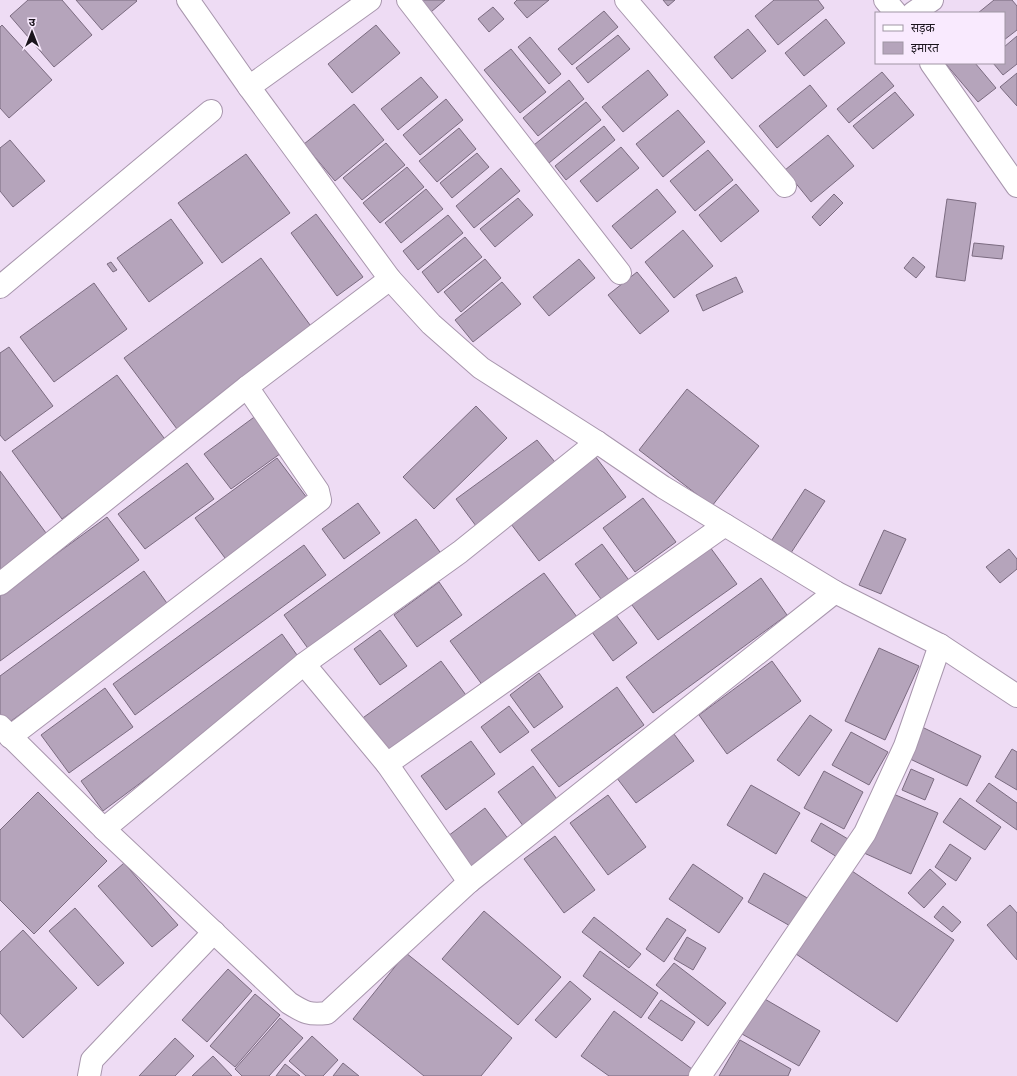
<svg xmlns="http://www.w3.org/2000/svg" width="1017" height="1076" font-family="Lora,'Noto Sans Devanagari',serif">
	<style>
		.building { fill: #b5a4bb; stroke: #7b6b80 }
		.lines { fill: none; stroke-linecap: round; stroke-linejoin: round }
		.street-casing { stroke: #a896ad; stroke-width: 24 }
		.street { stroke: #fff; stroke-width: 22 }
	</style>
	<rect width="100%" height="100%" fill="#eedcf4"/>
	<g class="building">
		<polygon points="28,0 62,0 92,35 54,67 10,16"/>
		<polygon points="76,0 136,0 137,1 102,30"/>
		<polygon points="409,0 445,0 424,18"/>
		<polygon points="517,0 549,0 527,18 514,3"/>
		<polygon points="663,0 675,0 668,6"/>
		<polygon points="774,0 818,0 824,8 778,45 755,16"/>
		<polygon points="994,0 1012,0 1017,6 1017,30 1004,40 1004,13 978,13"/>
		<polygon points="493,7 504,19 489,32 478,19"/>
		<polygon points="604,11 618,27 572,65 558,49"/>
		<polygon points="826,19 845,43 804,76 785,53"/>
		<polygon points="2,25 52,80 9,118 0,108 0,27"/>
		<polygon points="376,25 400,53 352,93 328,64"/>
		<polygon points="748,29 766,51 732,79 714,57"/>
		<polygon points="618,35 630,49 588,83 576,68"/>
		<polygon points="1017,36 1017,64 1003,75 993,63 1004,63 1004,47"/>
		<polygon points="530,37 561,74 549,84 518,47"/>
		<polygon points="511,49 546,92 520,113 484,70"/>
		<polygon points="945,63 975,63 996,88 978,102"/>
		<polygon points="648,70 668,95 623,132 602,107"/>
		<polygon points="882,72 894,86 849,123 837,109"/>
		<polygon points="1017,73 1017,106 1000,87"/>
		<polygon points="421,77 438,97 398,130 381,109"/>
		<polygon points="569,80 584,99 538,136 523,118"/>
		<polygon points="810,85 827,106 777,148 759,126"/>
		<polygon points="895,92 914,115 873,149 853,126"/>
		<polygon points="446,99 463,120 420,155 403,135"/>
		<polygon points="586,102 601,120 549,163 534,145"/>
		<polygon points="354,104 384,140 335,181 304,144"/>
		<polygon points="678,110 705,142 663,177 636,144"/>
		<polygon points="604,126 615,140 566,180 555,166"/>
		<polygon points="459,128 476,149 437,182 419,161"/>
		<polygon points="828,135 854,166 811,202 785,170"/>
		<polygon points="10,140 45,181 13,207 0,191 0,148"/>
		<polygon points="386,143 405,165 362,200 343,178"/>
		<polygon points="621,147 639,168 597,202 580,181"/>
		<polygon points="708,150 733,180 695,211 670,181"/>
		<polygon points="477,153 489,167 452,198 440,183"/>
		<polygon points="246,154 290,213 222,263 178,203"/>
		<polygon points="407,167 424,187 380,223 363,203"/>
		<polygon points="501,168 520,191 474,228 456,206"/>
		<polygon points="736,184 759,211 721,242 699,215"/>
		<polygon points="426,189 443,209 401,243 385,223"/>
		<polygon points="657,189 676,212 631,249 612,226"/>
		<polygon points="834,194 843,203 820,226 812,217"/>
		<polygon points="518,198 533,215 495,247 480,229"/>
		<polygon points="947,199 976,203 965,281 936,277"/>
		<polygon points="316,214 363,277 337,296 291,233"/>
		<polygon points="448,215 463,233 418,270 403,251"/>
		<polygon points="171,219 203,263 149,302 117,258"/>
		<polygon points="683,230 713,266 674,298 645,262"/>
		<polygon points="465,237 482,257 438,293 422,272"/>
		<polygon points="974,243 1004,246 1002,259 972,256"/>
		<polygon points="913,257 925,267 916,278 904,268"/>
		<polygon points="261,258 313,329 177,429 124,358"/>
		<polygon points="485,259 501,278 461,312 444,292"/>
		<polygon points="579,259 595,278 549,316 533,297"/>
		<polygon points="111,262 117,270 113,272 107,264"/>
		<polygon points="637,272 669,311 640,334 608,295"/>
		<polygon points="736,277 743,292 703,311 696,295"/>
		<polygon points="502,282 521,304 473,342 455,320"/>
		<polygon points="94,283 127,329 54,382 20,337"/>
		<polygon points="9,347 53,406 5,441 0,435 0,353"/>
		<polygon points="117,375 167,442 62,519 12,451"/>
		<polygon points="687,389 759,446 712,506 639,450"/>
		<polygon points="476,406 507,438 434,509 403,477"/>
		<polygon points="257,415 284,451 231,489 204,454"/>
		<polygon points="537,440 559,467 479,530 456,499"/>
		<polygon points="595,456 626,497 539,561 508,520"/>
		<polygon points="277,458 310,502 228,562 195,518"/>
		<polygon points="187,463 214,499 145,549 118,514"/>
		<polygon points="0,471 49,537 0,572"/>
		<polygon points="805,489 825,501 785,562 766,549"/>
		<polygon points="643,498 676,542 635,572 603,528"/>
		<polygon points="358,503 380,533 344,559 322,529"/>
		<polygon points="107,517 139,560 0,661 0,595"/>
		<polygon points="416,519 445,559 312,654 284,615"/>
		<polygon points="884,530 906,539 881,594 859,585"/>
		<polygon points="707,543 737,584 658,640 629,601"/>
		<polygon points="602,544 634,587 607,607 575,564"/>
		<polygon points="304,545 326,575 135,715 113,684"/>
		<polygon points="1009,549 1017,559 1017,569 1000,583 986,567"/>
		<polygon points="144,571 169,606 7,724 0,714 0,676"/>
		<polygon points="544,573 580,621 486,690 450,641"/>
		<polygon points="761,578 787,615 653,713 626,677"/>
		<polygon points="439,582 462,615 417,647 394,615"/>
		<polygon points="616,615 637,643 613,661 592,632"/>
		<polygon points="380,630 407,666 380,685 354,649"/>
		<polygon points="282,634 302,662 103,811 81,781"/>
		<polygon points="879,648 919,666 885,740 845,721"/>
		<polygon points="441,661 471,702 390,760 360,720"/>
		<polygon points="772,661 801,701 727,754 699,715"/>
		<polygon points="539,673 563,707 534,728 510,695"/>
		<polygon points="617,687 644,725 559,787 531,750"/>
		<polygon points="105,688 133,727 69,773 41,735"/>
		<polygon points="509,706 529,732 500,753 481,727"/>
		<polygon points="810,715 832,730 799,776 777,760"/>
		<polygon points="922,727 981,756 967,786 908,758"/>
		<polygon points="671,730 694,761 636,803 613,773"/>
		<polygon points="851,732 888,752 869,785 832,765"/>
		<polygon points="471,741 495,774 446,810 421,776"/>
		<polygon points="1012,749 1017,752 1017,790 995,777"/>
		<polygon points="533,766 559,802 524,827 498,792"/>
		<polygon points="911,769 934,779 925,800 902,790"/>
		<polygon points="824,771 863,792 844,829 804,808"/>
		<polygon points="989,783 1017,803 1017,830 976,801"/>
		<polygon points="751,785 800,813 776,854 727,825"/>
		<polygon points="38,792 107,861 34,934 0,900 0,830"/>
		<polygon points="891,793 938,813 911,874 864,853"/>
		<polygon points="608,795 646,847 608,875 570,823"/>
		<polygon points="960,798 1001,827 985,850 943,822"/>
		<polygon points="485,808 512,844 474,871 448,836"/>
		<polygon points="821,823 853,842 842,860 811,841"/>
		<polygon points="555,836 595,890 564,913 524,859"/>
		<polygon points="950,844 971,858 956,881 935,867"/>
		<polygon points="124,863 178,925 152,947 98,886"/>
		<polygon points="693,864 743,898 719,933 669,899"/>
		<polygon points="930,869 946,884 924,908 908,893"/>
		<polygon points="852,871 954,940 897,1022 796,954"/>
		<polygon points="764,873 809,899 792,927 748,902"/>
		<polygon points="1010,905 1017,913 1017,960 987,925"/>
		<polygon points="943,906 961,922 952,932 934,917"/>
		<polygon points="75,908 124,963 98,986 49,931"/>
		<polygon points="484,911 561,977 518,1025 442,959"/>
		<polygon points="594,917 641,954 629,968 582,932"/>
		<polygon points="667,918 686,930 664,962 646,949"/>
		<polygon points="23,930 77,988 23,1038 0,1013 0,952"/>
		<polygon points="687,937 706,948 693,970 674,959"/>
		<polygon points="600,951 658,993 641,1018 583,976"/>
		<polygon points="406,953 512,1038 481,1076 424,1076 353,1019"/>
		<polygon points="674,963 726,1003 708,1026 656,985"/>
		<polygon points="228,969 252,991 207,1042 182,1020"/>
		<polygon points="570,981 591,999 556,1038 535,1020"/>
		<polygon points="255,994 280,1015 235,1067 210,1046"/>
		<polygon points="763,998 820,1031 799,1066 742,1034"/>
		<polygon points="661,1000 695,1022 682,1041 648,1018"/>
		<polygon points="614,1011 696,1072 693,1076 609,1076 581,1056"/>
		<polygon points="280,1018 303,1038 269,1076 242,1076 235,1069"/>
		<polygon points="312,1036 338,1060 323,1076 306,1076 289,1061"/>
		<polygon points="175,1038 194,1056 175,1076 139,1076"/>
		<polygon points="740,1040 791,1069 788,1076 719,1076"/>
		<polygon points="213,1056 232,1076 192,1076"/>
		<polygon points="343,1063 359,1076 333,1076"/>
		<polygon points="285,1064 300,1076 276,1076"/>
	</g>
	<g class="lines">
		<g class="street-casing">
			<g id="street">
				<polyline points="188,0 249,87 390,279 431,324 481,368 597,442 663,487 725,525 835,592 940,645 1017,696"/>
				<polyline points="408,0 620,273"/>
				<polyline points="626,0 785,186"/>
				<polyline points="885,0 896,13"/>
				<polyline points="913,13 932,0"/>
				<polyline points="931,63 1017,186"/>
				<polyline points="249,87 370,0"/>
				<polyline points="0,287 211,111"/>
				<path d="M597,442l-137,110 -156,112 -200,165 185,174c16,10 20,12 38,10l142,-131 366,-290"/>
				<polyline points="0,584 247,387 390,279"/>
				<polyline points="304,664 387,764 469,882"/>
				<polyline points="0,726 104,829"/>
				<polyline points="10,737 320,500 318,491 247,387"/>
				<polyline points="387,764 725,525"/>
				<polyline points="89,1076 92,1060 214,932"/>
				<polyline points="700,1076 865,833 905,746 940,645"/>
			</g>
		</g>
		<use href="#street" class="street"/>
	</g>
	<rect x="875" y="12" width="130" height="52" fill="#f9eafe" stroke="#a095a4"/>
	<rect x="883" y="25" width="20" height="6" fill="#ffffff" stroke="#a095a4"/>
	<text x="911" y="32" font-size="12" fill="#1b151d">सड़क</text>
	<rect x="883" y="42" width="20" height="12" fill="#b5a4bb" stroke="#a095a4"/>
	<text x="911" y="52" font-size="12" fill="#1b151d">इमारत</text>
	<g transform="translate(32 32)" stroke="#f9eafe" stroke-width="3" paint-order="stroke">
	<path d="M0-3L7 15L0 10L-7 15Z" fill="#1b151d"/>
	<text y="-6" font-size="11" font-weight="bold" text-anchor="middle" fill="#1b151d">उ</text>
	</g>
</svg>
